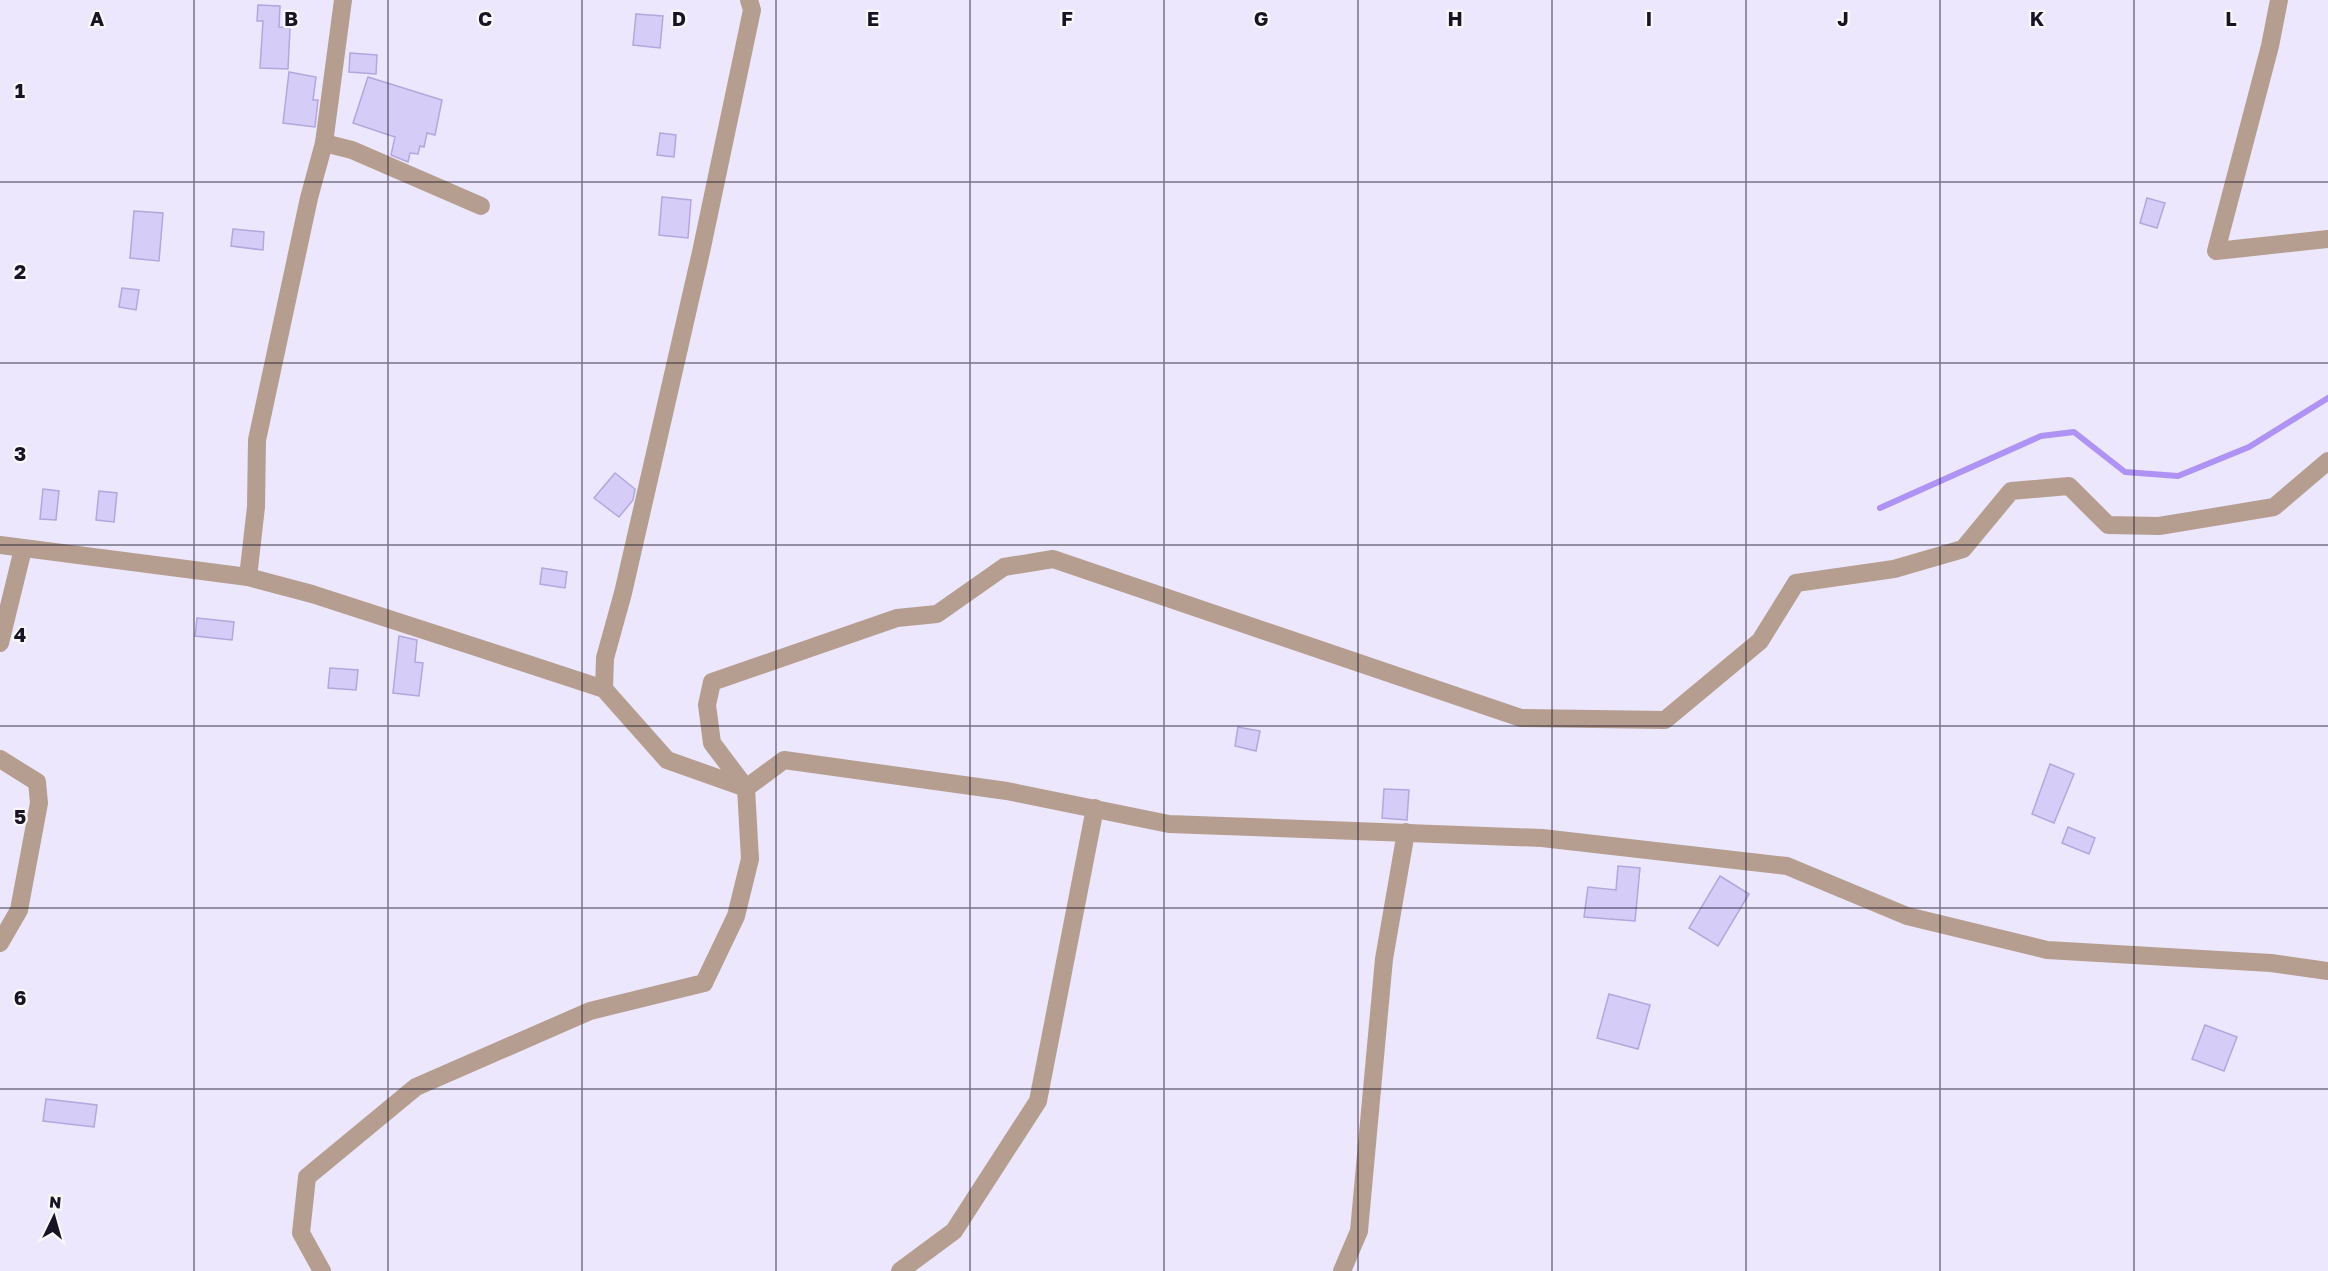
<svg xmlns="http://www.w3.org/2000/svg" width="2328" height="1271" font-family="'Golos Text',sans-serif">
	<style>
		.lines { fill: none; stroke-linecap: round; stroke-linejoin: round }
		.stream { stroke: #ae93f5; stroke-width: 6 }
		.building { fill: #d6ccf8; stroke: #b3a7db; stroke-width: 1.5 }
		.minor { stroke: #b59e90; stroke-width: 18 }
		.grid { fill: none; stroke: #191326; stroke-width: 1.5; stroke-opacity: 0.55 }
		.grid-label { font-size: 20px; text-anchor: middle; font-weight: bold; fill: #191326; stroke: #f8f8f8; stroke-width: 4.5; stroke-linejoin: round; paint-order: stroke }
	</style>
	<rect width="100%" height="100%" fill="#ece7fd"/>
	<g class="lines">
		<polyline class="stream" points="1880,508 2041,436 2074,432 2125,472 2178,476 2249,447 2328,398"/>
	</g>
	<g class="building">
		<polygon points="258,5 280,6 279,27 290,28 288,69 260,68 263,21 257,21"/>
		<polygon points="636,14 663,16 660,48 633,45"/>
		<polygon points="350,53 377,55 376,74 349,72"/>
		<polygon points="289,72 316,77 313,100 318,100 315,127 283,123"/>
		<polygon points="368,77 442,100 435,135 427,133 424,147 420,146 418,154 410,153 408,162 391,155 395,137 353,123"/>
		<polygon points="660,133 676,135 674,157 657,155"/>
		<polygon points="662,197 691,200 688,238 659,235"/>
		<polygon points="2147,198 2165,203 2157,228 2140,223"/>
		<polygon points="134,211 163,213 159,261 130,258"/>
		<polygon points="233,229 264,232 263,250 231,246"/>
		<polygon points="122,288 139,290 136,310 119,307"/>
		<polygon points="615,473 635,489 633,500 619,517 594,498"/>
		<polygon points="43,489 59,491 56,520 40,519"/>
		<polygon points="99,491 117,493 114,522 96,520"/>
		<polygon points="542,568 567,572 565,588 540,584"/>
		<polygon points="197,618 234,622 232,640 195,636"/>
		<polygon points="399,636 417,640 415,662 423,663 419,696 393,693"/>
		<polygon points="330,668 358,670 356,690 328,688"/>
		<polygon points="1238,727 1260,731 1256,751 1235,746"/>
		<polygon points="2050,764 2074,774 2054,823 2032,814"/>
		<polygon points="1384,789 1409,790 1407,820 1382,818"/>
		<polygon points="2068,827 2095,838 2089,854 2062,843"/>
		<polygon points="1618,866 1640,868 1635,921 1584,917 1588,887 1616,890"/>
		<polygon points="1720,876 1749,894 1718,946 1689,928"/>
		<polygon points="1609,994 1650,1005 1638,1049 1597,1038"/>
		<polygon points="2205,1025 2237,1037 2224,1071 2192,1059"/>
		<polygon points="46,1099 97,1105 94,1127 43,1121"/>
	</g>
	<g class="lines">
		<g class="minor">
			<polyline points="2279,0 2270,46 2216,251 2328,239"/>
			<polyline points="324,143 352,150 481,206"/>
			<polyline points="2328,461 2274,507 2159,526 2108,525 2069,486 2011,491 1963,549 1894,569 1796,583 1760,641 1665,720 1521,718 1053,559 1004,567 937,614 897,618 712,682 707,705 712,743 746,788 784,760 1007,791 1169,824 1542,838 1787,866 1907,916 2047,950 2271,963 2328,971"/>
			<polyline points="0,545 248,577 312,594 485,650 604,689 667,760 746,788 750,859 736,916 704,983 590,1011 416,1087 307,1177 301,1233 322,1271"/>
			<polyline points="248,577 256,507 257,440 309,198 324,143 343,0"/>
			<polyline points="0,643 23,549"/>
			<polyline points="604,689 605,658 623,593 701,252 752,10 749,0"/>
			<polyline points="0,759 37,782 39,803 19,910 0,943"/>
			<polyline points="900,1271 954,1231 1038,1101 1095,808"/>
			<polyline points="1342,1271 1359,1231 1384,959 1406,832"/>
		</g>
	</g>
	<path class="grid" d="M194,0v1271M388,0v1271M582,0v1271M776,0v1271M970,0v1271M1164,0v1271M1358,0v1271M1552,0v1271M1746,0v1271M1940,0v1271M2134,0v1271M0,182h2328M0,363h2328M0,545h2328M0,726h2328M0,908h2328M0,1089h2328"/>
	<g class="grid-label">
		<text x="97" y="26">A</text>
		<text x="291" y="26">B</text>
		<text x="485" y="26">C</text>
		<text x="679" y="26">D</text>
		<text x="873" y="26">E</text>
		<text x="1067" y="26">F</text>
		<text x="1261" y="26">G</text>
		<text x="1455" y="26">H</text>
		<text x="1649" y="26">I</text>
		<text x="1843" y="26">J</text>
		<text x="2037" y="26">K</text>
		<text x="2231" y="26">L</text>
		<text x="20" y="98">1</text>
		<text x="20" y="279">2</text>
		<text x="20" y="461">3</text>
		<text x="20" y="642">4</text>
		<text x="20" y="824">5</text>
		<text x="20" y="1005">6</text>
	</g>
	<g transform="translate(54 1217) rotate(5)" stroke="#f8f8f8" stroke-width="4.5" paint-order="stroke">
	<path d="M0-4.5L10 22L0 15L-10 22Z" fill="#191326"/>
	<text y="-9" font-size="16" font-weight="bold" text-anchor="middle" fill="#191326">N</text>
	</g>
</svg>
